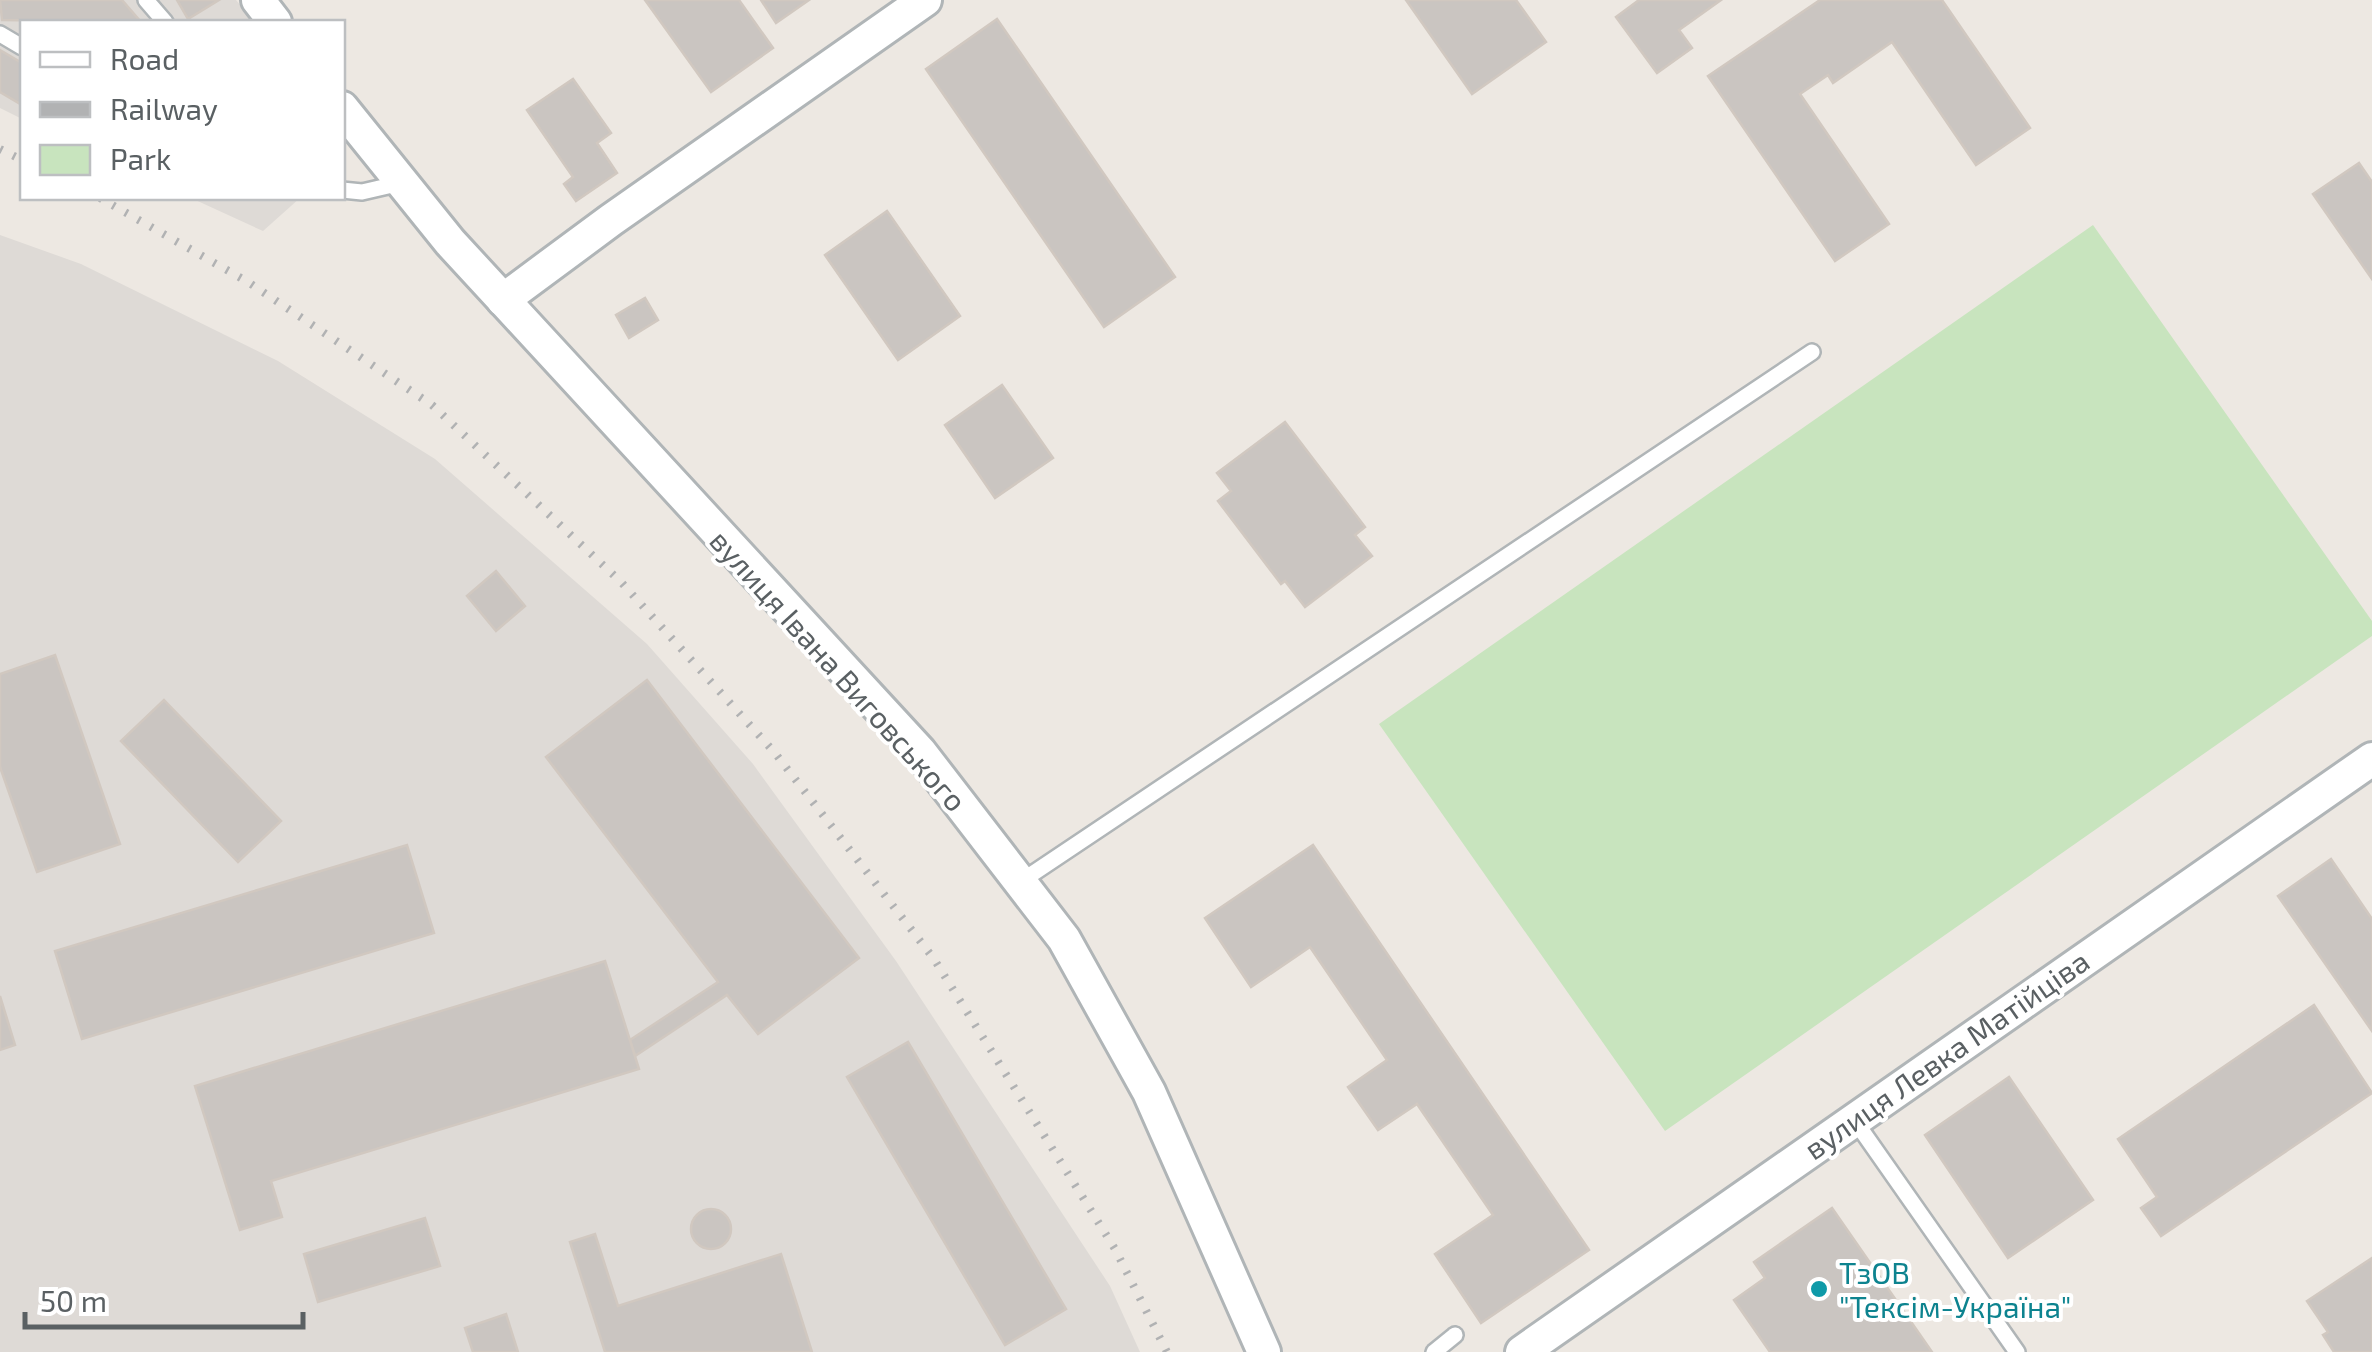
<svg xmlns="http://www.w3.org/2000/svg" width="2372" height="1352" font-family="'Exo 2',sans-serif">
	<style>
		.industrial { fill: #dedad6 }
		.green { fill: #c8e4be }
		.building { fill: #cac5c1; stroke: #d1c8c0; stroke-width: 2.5 }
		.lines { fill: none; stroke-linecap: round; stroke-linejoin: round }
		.lane-casing { stroke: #b0b5b7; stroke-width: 20 }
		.street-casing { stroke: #b0b5b7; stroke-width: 38 }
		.lane { stroke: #fff; stroke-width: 15 }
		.street { stroke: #fff; stroke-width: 32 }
		.rail { stroke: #b1b2b3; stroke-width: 8; stroke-dasharray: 2.5 12; stroke-linecap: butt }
		.culture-dot { fill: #0f9aa8; stroke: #fff; stroke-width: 4 }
		.labels { text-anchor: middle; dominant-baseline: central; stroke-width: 8; stroke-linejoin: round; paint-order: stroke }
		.street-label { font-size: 30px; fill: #5a6063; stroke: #fff }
		.culture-label { font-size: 30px; fill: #0d838f; stroke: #fff; text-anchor: start }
	</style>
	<rect width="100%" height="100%" fill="#ede8e2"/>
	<g class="industrial">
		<polygon points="0,0 236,0 254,22 22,22 22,119 0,108"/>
		<polygon points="191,198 300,198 263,231"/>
		<polygon points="0,235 81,264 278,361 435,459 647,644 753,764 896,961 1110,1286 1140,1352 0,1352"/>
	</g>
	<polygon class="green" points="2093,225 2372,621 2372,636 1665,1131 1379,724"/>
	<g class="building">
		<polygon points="0,0 122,0 141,22 2,20"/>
		<polygon points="177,0 219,0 188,19"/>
		<polygon points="645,0 739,0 773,48 711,92"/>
		<polygon points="761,0 809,0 776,23"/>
		<polygon points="1406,0 1516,0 1546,42 1472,94"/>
		<polygon points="1639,0 1721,0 1679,30 1692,48 1657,73 1616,17"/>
		<polygon points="1820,0 1942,0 2030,128 1976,165 1892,42 1833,83 1828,75 1800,94 1889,224 1835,261 1708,76"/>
		<polygon points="997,19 1175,277 1104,327 926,69"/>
		<polygon points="0,50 22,63 22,105 0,92"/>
		<polygon points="573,79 611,133 597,143 617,173 576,201 564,184 573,177 527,110"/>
		<polygon points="2359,163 2372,182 2372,279 2313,194"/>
		<polygon points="887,211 960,316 898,360 825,255"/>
		<polygon points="645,298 658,320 629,338 616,315"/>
		<polygon points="1002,385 1053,458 995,498 945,425"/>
		<polygon points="1285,422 1365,527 1355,535 1372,556 1305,607 1285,581 1281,584 1218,501 1231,491 1217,473"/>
		<polygon points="496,571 525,606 496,631 467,596"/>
		<polygon points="55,655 120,844 37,872 0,767 0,674"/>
		<polygon points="647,680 859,958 758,1034 727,995 635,1056 630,1040 718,982 546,757"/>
		<polygon points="164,700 281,821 238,862 121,741"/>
		<polygon points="407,845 434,933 82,1039 55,951"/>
		<polygon points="1313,845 1589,1250 1481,1323 1435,1254 1493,1215 1417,1104 1378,1130 1348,1087 1387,1060 1310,947 1251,987 1205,918"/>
		<polygon points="2331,859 2372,919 2372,1031 2278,896"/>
		<polygon points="605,961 639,1069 271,1181 282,1217 240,1230 195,1086"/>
		<polygon points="0,996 15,1045 0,1050"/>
		<polygon points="2314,1005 2372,1093 2161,1236 2141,1208 2157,1197 2118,1139"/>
		<polygon points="908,1042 1066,1309 1005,1345 847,1077"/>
		<polygon points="2009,1077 2093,1200 2008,1258 1925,1135"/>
		<polygon points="1832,1208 1932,1352 1770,1352 1734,1300 1765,1278 1754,1262"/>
		<circle cx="711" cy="1229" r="20"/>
		<polygon points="425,1218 440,1266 318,1302 304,1254"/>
		<polygon points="595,1234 618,1306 781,1254 812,1352 605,1352 570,1242"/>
		<polygon points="2372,1258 2372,1352 2334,1352 2323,1335 2328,1332 2307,1301"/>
		<polygon points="506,1314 518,1352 473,1352 465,1328"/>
	</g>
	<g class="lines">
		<g class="lane-casing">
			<g id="lane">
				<polyline points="146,0 165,22"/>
				<polyline points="0,34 22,47"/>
				<polyline points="342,190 362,192 401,183"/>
				<polyline points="1020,882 1812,352"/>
				<polyline points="1853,1118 2017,1352"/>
				<polyline points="1434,1352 1455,1335"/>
			</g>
		</g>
		<g class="street-casing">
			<g id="street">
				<polyline points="258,0 275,22"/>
				<polyline points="342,108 450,242 920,752 1064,939 1149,1092 1264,1352"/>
				<polyline points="503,300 611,220 925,0"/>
				<polyline points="1522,1352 2372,759"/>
			</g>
		</g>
		<use href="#lane" class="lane"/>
		<use href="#street" class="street"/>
		<g class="rail">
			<polyline points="0,149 22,160"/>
			<polyline points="100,198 248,282 432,405 621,582 775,753 934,959 1115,1249 1167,1352"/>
		</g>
	</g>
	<circle class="culture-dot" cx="1819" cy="1289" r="10"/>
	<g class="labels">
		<g class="street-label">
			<text transform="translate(839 670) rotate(48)">вулиця Івана Виговського</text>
			<text transform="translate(1946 1054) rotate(-35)">вулиця Левка Матійціва</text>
		</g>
		<g class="culture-label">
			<text x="1839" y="1272">ТзОВ<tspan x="1839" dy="34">"Тексім-Україна"</tspan></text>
		</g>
	</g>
	<rect x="20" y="20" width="325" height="180" fill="#ffffff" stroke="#bdbfc1" stroke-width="2.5"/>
	<rect x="40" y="52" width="50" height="15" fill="#ffffff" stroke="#bdbfc1" stroke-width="2.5"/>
	<text x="110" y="70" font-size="30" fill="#5a6063">Road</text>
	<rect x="40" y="102" width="50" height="15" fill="#b1b2b3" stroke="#bdbfc1" stroke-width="2.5"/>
	<text x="110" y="120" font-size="30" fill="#5a6063">Railway</text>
	<rect x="40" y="145" width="50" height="30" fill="#c8e4be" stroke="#bdbfc1" stroke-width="2.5"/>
	<text x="110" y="170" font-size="30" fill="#5a6063">Park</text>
	<path d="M25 1312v15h278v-15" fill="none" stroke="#5a6063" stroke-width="5"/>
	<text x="40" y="1312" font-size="30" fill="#5a6063" stroke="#ffffff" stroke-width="8" paint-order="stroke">50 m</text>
</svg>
